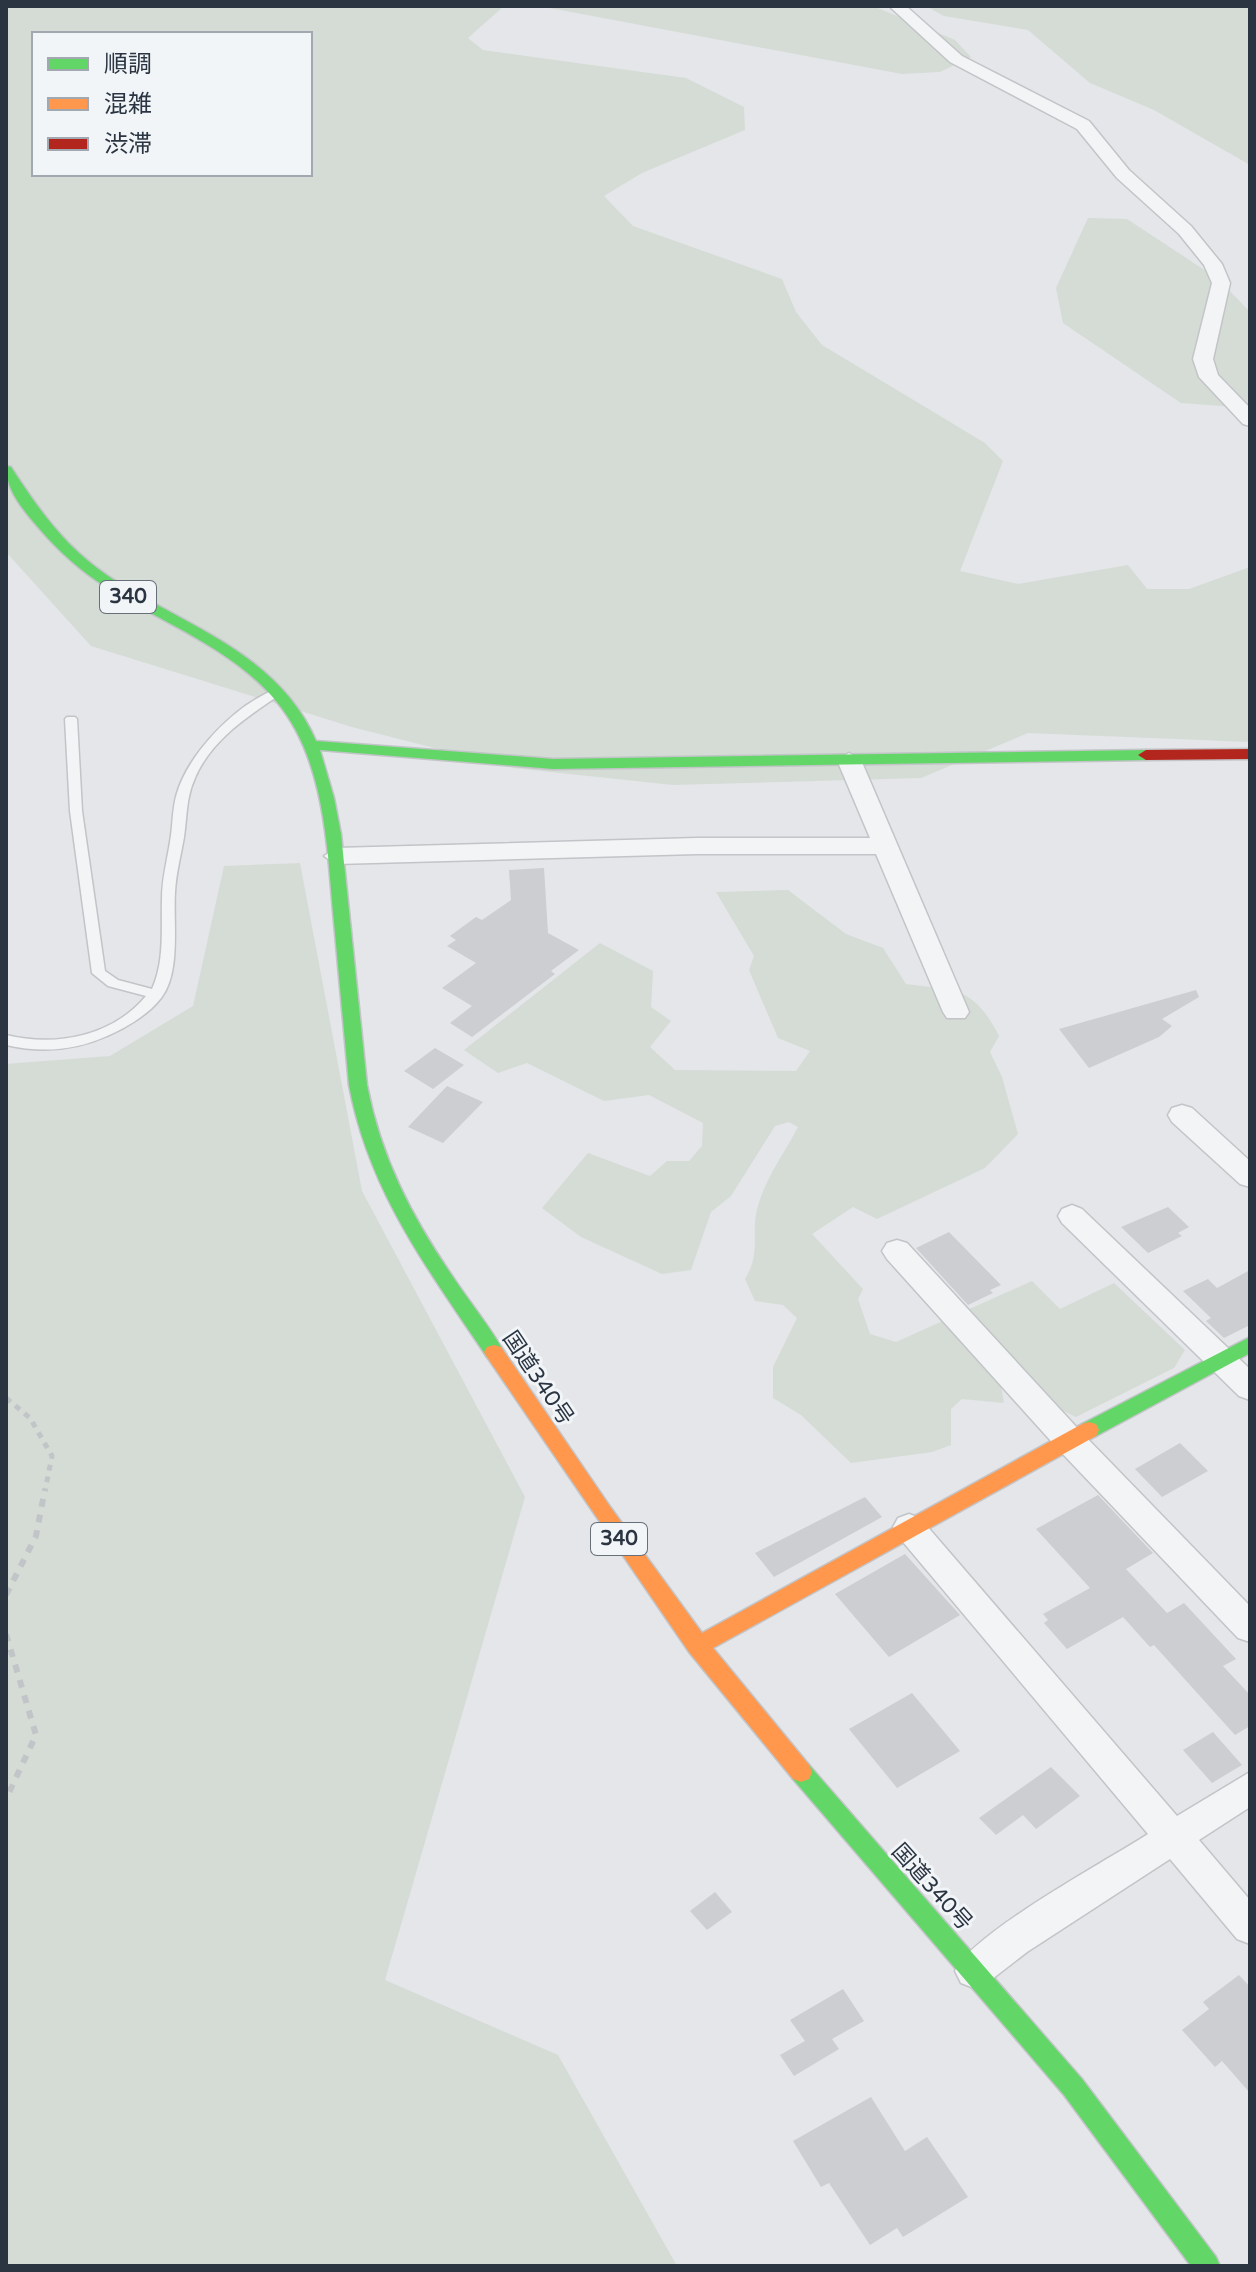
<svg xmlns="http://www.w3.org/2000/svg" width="1256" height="2272" font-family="'Varela Round','Noto Sans JP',sans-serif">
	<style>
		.green { fill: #d5dcd5; fill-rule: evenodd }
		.building { fill: #ccced1 }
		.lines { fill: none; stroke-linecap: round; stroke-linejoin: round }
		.lane-casing { stroke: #c2c4c7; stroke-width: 3 }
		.street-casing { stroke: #c2c4c7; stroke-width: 3 }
		.fast-casing { stroke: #c2c4c7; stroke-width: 3 }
		.slow-casing { stroke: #c2c4c7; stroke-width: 3 }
		.jam-casing { stroke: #c2c4c7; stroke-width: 3 }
		.path-far1 { stroke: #c2c5c8; stroke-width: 5; stroke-dasharray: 6 6; stroke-linecap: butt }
		.path { stroke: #c2c5c8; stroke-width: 6; stroke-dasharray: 8 8; stroke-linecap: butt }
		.lane { fill: #f3f4f6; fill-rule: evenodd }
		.street { fill: #f3f4f6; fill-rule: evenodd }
		.fast { fill: #63d668; fill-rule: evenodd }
		.slow { fill: #ff974d; fill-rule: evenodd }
		.jam { fill: #b3261e; fill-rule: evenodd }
		.labels { text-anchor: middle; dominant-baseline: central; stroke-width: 6; stroke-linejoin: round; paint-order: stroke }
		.shield { fill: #f2f5f8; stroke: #676f79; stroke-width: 2 }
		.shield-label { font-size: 20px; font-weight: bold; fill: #2b3542 }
		.street-label { font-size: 22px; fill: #2b3542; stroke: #f2f5f8 }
	</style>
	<rect width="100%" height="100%" fill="#e4e6e9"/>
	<g class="green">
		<path d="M6,6h498l-36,32 15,12 203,28 58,29 1,23 -103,43 -38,23 29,30 149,53 14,33 26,33 163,98 18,18 -43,110 58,13 110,-19 19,24h42l61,-22v175l-222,-9 -107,45 -248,7 -160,-17 -161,-41 -261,-81 -85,-94zM34,34h276v140h-276z"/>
		<polygon points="539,6 873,6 955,40 971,57 940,72 902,74"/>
		<polygon points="926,6 1250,6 1250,165 1154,110 1090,83 1028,30 944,16"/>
		<polygon points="1088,218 1127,219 1218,279 1250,312 1250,408 1181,403 1063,323 1056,288"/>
		<polygon points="300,863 362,1191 525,1497 385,1980 558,2055 677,2266 6,2266 6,1064 110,1056 193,1006 224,866"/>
		<path d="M788,890l58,44 37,14 23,36c51,7 67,2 93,52l-9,16 12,25 16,57 -33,34 -108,51 -24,-12 -41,27 51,55 -5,10 12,35 26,8 136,-61 28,28 54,-26 71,67 -11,18 -98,49 -76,-36 4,22 -42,-4 -11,10v36l-19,7 -81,11 -50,-48 -28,-17v-31l24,-49 -14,-13 -28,-4 -10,-22c17,-28 5,-45 13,-73 8,-29 26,-52 40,-79l-9,-5 -14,4 -44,70 -20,16 -20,58 -29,4 -81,-37 -39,-29 46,-55 62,23 17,-15h22l13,-15 1,-23 -54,-28 -45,6 -77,-38 -29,10 -34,-23 136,-107 53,28 -2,36 20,14 -21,26 25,23 121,1 14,-20 -32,-13 -29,-68 5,-14 -38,-64z"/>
	</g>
	<g class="building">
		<polygon points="544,868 548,933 579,950 551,971 555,974 472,1037 450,1023 472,1006 442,988 476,963 447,946 456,940 450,936 476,917 482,920 511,900 509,870"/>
		<polygon points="1196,990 1199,997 1162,1019 1172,1026 1159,1037 1089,1068 1059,1029"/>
		<polygon points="435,1048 464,1065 433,1089 404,1071"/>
		<polygon points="447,1086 483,1102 443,1143 408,1127"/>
		<polygon points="1168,1207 1189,1227 1178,1233 1182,1236 1148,1253 1121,1227"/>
		<polygon points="949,1232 1001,1285 990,1290 993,1293 968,1305 916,1248"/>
		<polygon points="1250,1270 1250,1325 1224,1338 1206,1321 1211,1318 1183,1291 1208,1279 1217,1288"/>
		<polygon points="1180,1443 1208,1471 1162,1497 1135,1469"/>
		<polygon points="1098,1495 1153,1553 1126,1569 1167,1613 1184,1603 1236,1659 1223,1666 1250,1695 1250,1726 1235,1735 1154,1645 1150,1647 1123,1617 1067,1649 1044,1623 1048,1620 1043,1614 1090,1588 1036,1529"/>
		<polygon points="865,1497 882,1517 774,1577 755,1553"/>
		<polygon points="905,1554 960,1615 889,1657 835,1594"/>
		<polygon points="912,1693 960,1751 897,1788 849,1729"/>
		<polygon points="1213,1732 1242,1765 1212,1783 1183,1750"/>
		<polygon points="1051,1767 1080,1796 1036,1829 1023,1815 996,1835 979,1818"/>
		<polygon points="715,1892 732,1912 707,1930 690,1911"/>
		<polygon points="1239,1975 1250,1987 1250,2093 1222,2061 1215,2067 1182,2030 1209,2009 1203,2002"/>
		<polygon points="843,1989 864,2021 832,2039 839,2049 794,2076 780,2055 805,2041 790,2020"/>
		<polygon points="871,2097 905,2151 927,2137 968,2197 903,2237 897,2228 870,2245 829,2183 821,2187 793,2141"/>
	</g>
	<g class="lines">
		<g class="lane-casing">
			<path id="lane" d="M277,689l4,1v4c-33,22 -70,46 -86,84 -9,19 -8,39 -11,59 -3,18 -8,36 -9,55 -2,31 6,81 -14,106 -12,16 -35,30 -54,38 -33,15 -66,17 -101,9v-10c49,12 106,2 140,-39l-38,-10 -16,-13 -22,-162 -5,-92 2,-2h8l2,2 5,92 23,160 13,9 34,9c13,-29 9,-60 10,-91 0,-19 5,-37 8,-56 3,-16 2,-33 7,-49 12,-40 60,-90 100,-104z"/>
		</g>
		<g class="street-casing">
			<g id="street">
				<polygon points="889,6 906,6 962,56 1089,121 1129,170 1191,226 1222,264 1230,283 1213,359 1218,375 1250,408 1250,426 1243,424 1199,377 1193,359 1212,283 1204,265 1179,234 1117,178 1077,129 950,62"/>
				<polygon points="849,753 861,760 969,1012 965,1018 947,1018 943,1012 876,854 697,854 336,864 324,856 336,848 697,838 870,838 837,760"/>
				<polygon points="1182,1105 1192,1108 1250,1161 1250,1187 1240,1184 1172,1122 1168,1115 1172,1108"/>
				<polygon points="1072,1205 1082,1209 1250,1369 1250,1400 1239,1396 1062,1223 1058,1216 1062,1209"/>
				<polygon points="897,1240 907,1243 1081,1432 1250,1606 1250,1642 1238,1638 1059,1450 887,1259 882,1251 887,1243"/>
				<path d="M909,1514l11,4 257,298 73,-44v35l-51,33 51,60v44l-13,-5 -67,-80 -143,93 -40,31 -13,5 -13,-5 -6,-12c17,-38 153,-111 193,-137l-250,-298 -5,-9 5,-9z"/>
			</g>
		</g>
		<g class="fast-casing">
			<g id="fast">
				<path d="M6,466l5,1c28,43 54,80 97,109 74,49 170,76 208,165l237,18 593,-9 8,5 -8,5 -593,9 -233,-19 14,48 7,36 26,251c14,74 46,134 88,195 16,24 35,47 49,72l-3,5h-14c-59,-88 -118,-165 -138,-272 -5,-54 -10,-109 -15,-163 -7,-72 -8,-161 -57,-220 -47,-57 -120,-80 -180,-121 -25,-17 -46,-38 -66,-62 -13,-16 -25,-32 -25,-53z"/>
				<polygon points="1250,1337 1250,1353 1096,1436 1089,1438 1082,1436 1079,1430 1082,1424"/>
				<polygon points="801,1762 809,1765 1082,2079 1216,2257 1220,2266 1191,2266 1064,2095 793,1779 790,1772 793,1765"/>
			</g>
		</g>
		<g class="slow-casing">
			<polygon id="slow" points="494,1345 501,1347 611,1508 702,1633 1082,1424 1089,1422 1096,1424 1099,1430 1096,1436 713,1648 809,1765 812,1772 809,1779 801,1782 793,1779 689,1652 487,1357 484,1352 487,1347"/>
		</g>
		<g class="jam-casing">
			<polygon id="jam" points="1250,749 1250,759 1146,760 1138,755 1146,750"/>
		</g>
		<polyline class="path-far1" points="6,1398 30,1418 52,1456 45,1491"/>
		<g class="path">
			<polyline points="6,1595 36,1536 45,1489"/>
			<polyline points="6,1634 36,1735 6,1799"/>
		</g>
		<use href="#lane" class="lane"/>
		<use href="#street" class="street"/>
		<use href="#fast" class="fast"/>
		<use href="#slow" class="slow"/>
		<use href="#jam" class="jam"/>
	</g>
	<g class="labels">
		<g class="shield">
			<rect x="100" y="581" width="56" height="32" rx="6"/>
			<rect x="591" y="1523" width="56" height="32" rx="6"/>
		</g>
		<g class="shield-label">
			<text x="128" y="597">340</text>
			<text x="619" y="1539">340</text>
		</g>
		<g class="street-label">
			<text transform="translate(538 1378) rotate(56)">国道340号</text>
			<text transform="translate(932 1887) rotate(48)">国道340号</text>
		</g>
	</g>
	<rect width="1256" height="2272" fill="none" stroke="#2b3542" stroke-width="16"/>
	<rect x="32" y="32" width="280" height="144" fill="#f2f5f8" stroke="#a2a8af" stroke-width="2"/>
	<rect x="48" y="58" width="40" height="12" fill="#63d668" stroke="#a2a8af" stroke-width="2"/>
	<text x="104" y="72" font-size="24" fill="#2b3542">順調</text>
	<rect x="48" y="98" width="40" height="12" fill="#ff974d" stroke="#a2a8af" stroke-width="2"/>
	<text x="104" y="112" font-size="24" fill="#2b3542">混雑</text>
	<rect x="48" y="138" width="40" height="12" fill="#b3261e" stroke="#a2a8af" stroke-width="2"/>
	<text x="104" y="152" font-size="24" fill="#2b3542">渋滞</text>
</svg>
